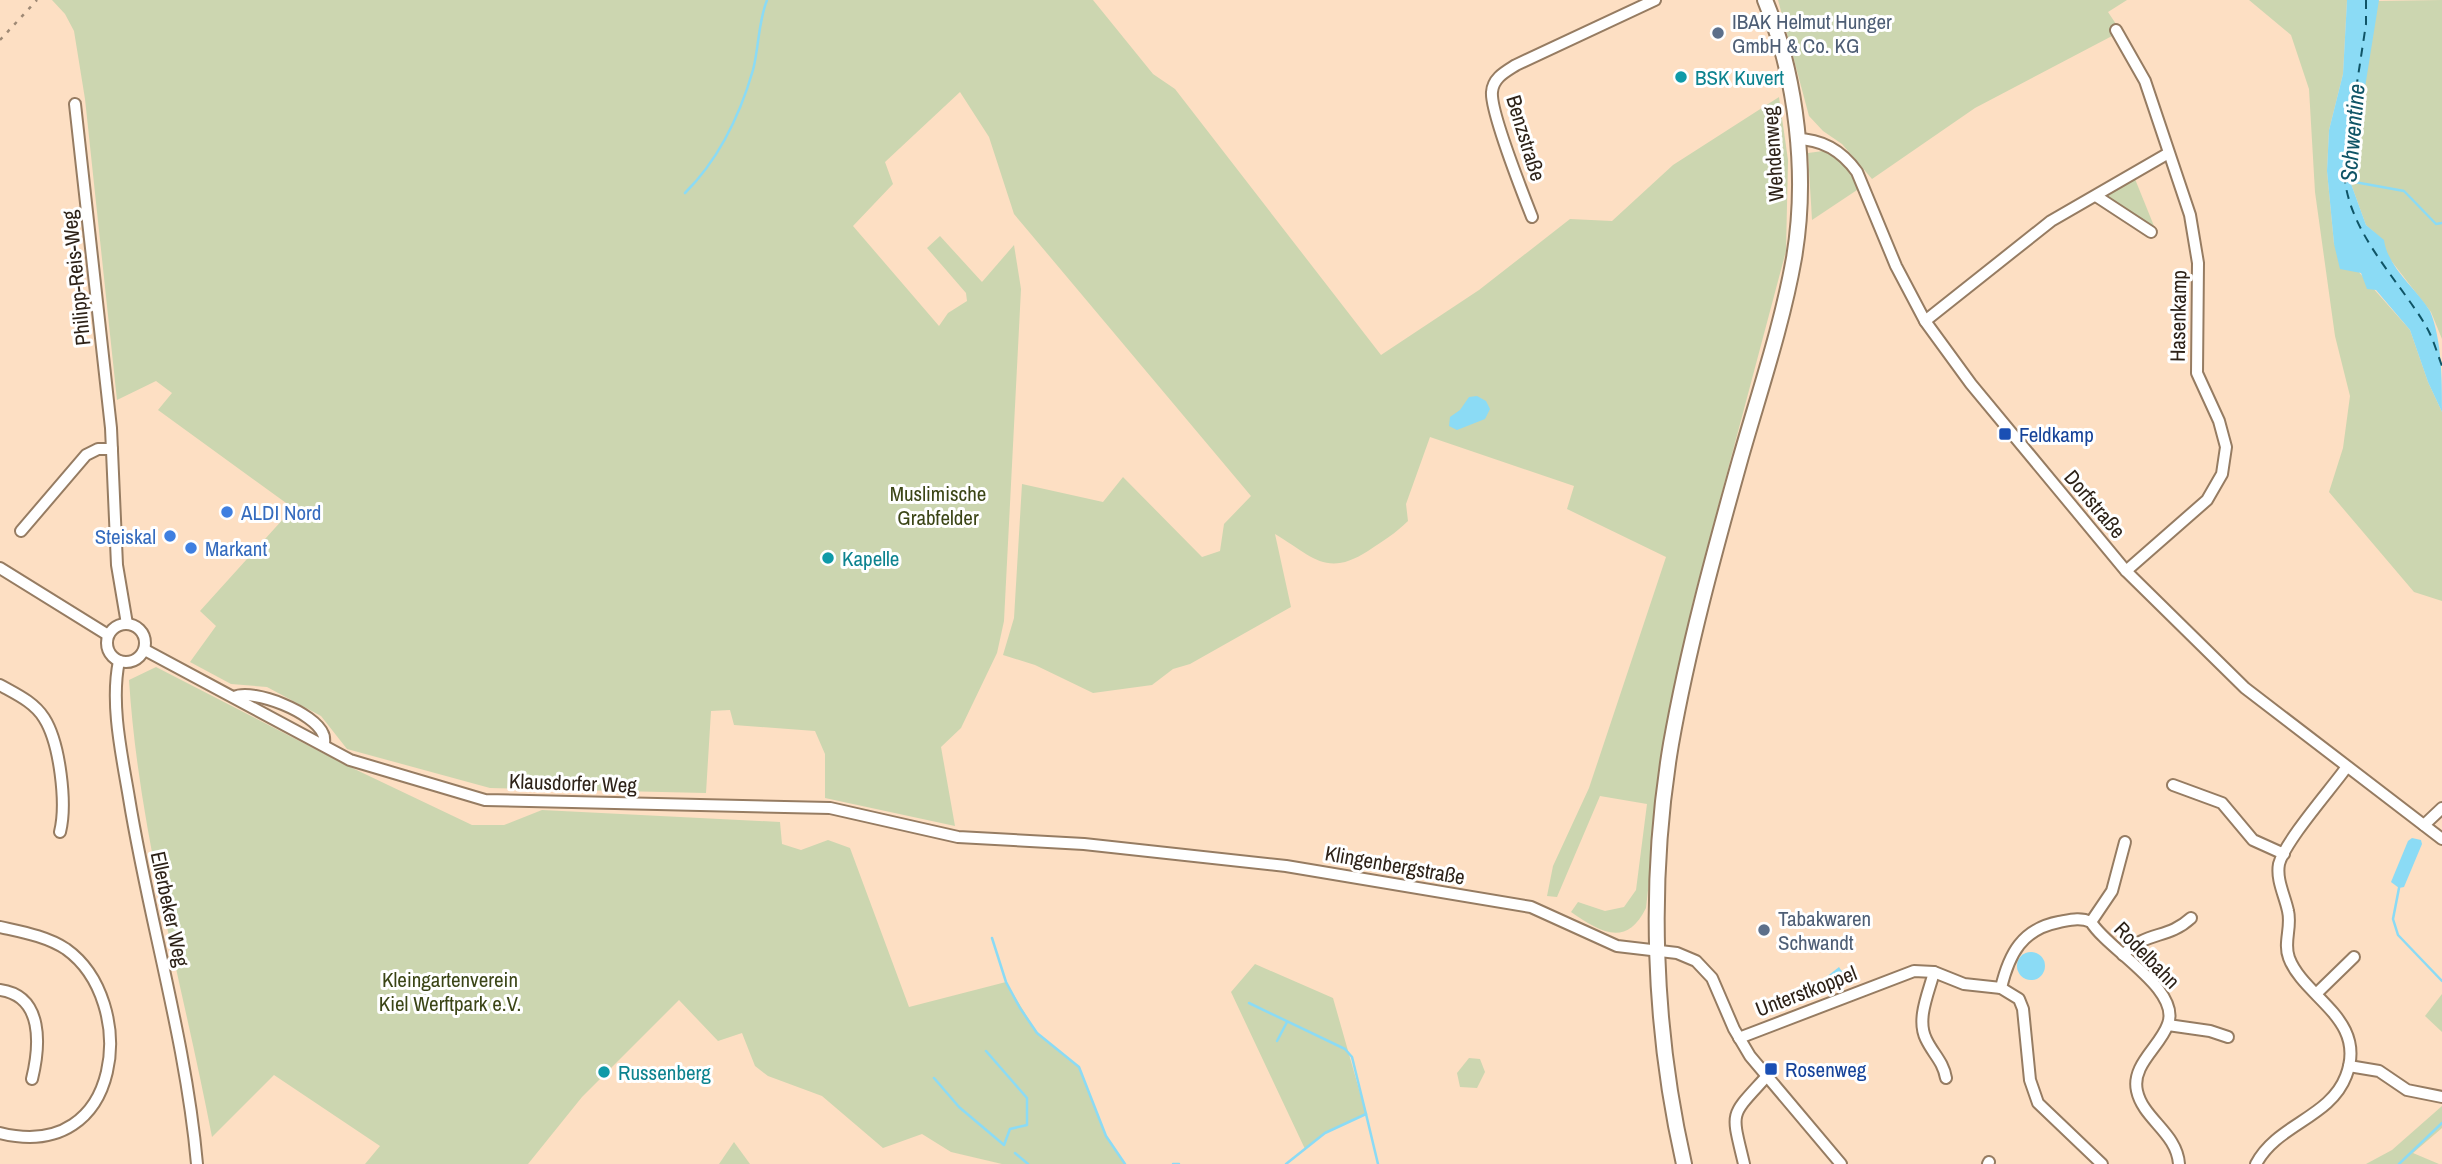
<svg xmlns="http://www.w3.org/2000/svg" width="2442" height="1164" font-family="'Archivo Narrow',sans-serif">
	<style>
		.green { fill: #ccd6b0 }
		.water { fill: #8bdbf5 }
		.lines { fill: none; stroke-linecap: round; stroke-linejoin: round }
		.stream { stroke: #8bdbf5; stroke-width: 2.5 }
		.ferry { stroke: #0f5466; stroke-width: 2; stroke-dasharray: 9 7; stroke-linecap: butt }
		.minor-casing { stroke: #967c62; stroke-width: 14 }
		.major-casing { stroke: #967c62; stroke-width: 18 }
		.minor { stroke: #fff; stroke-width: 10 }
		.major { stroke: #fff; stroke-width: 14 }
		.rail { stroke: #9e8975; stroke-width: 2.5; stroke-dasharray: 3.5 7; stroke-linecap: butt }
		.service-dot { fill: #5c6f8a; stroke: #fff; stroke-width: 2.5 }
		.culture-dot { fill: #0f9aa8; stroke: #fff; stroke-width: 2.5 }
		.transit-dot { fill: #1a4fb4; stroke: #fff; stroke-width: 2.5 }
		.shop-dot { fill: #3f7fe0; stroke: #fff; stroke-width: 2.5 }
		.labels { text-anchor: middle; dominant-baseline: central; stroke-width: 6; stroke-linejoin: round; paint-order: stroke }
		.service-label { font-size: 21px; fill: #4e5e75; stroke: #fff; text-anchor: start }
		.culture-label { font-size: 21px; fill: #0d838f; stroke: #fff; text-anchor: start }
		.street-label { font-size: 21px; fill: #2d2218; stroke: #fff }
		.transit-label { font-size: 21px; fill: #164399; stroke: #fff; text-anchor: start }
		.park-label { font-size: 21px; fill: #3b4516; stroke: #fff }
		.shop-label { font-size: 21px; fill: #366cbe; stroke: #fff; text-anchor: start }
		.water-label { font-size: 23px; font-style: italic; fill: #0f5466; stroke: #fff }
	</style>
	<rect width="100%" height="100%" fill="#fddfc3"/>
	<g class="green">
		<path d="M52,0h1041l60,74 22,15 206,266 98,-65 91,-71 42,2 61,-56 106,-68 9,63 -2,91 -93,350 -27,130 -20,177c-20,41 -47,23 -75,4l7,-10 27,9 19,-4 12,-17 11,-86 -47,-8 -43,101 -10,-1 6,-30 36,-78 77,-231 -99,-48 7,-23 -144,-49 -24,67 2,17c-12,12 -25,20 -40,30 -42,27 -56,5 -93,-17l16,73 -101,57 -17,5 -21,16 -59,8 -58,-28 -32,-10 11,-37 8,-134 81,18 20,-25 79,80 18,-6 4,-27 27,-28 -237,-282 -25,-77 -29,-45 -75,70 8,22 -40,42 86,100 9,-13 19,-12 -1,-8 -39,-45 13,-12 42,46 32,-37 7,44 -17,332 -7,32 -36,75 -20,19 14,79 -130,-28v-44l-10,-23 -81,-6 -4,-15 -19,1 -5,82 -216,-5 -143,-39 -26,-33 -54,-29 -36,-3 -41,-22 26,-36 -16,-15 93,-103 -135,-98 14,-17 -16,-12 -39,19 -32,-301 -11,-68 -9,-17z"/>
		<polygon points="1778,0 2127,0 2108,12 2118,27 2112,36 1975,108 1872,179 1842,144 1823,131 1809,116"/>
		<polygon points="2249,0 2347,0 2343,74 2329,130 2327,171 2334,244 2410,330 2428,382 2442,412 2442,601 2414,592 2329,492 2343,448 2350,396 2335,336 2315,192 2309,89 2291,35"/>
		<polygon points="2442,0 2442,339 2431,312 2386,254 2383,240 2366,225 2350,181 2349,166 2378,1"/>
		<polygon points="1823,151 1847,164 1860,188 1812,220 1808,153"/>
		<polygon points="2135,179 2156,231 2105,202 2103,197"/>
		<path d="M156,667l190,98 126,60h32l38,-15 238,12 2,22 19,6 27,-10 22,8 59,159 97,-25 31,51 42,34 27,69 19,28h-123l-51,-12 -29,-18 -39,14 -61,-52 -54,-20 -13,-10 -13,-33 -24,8 -39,-41 -97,97 -54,67h-163l15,-18 -106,-71 -62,62c-29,-152 -73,-302 -83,-457z"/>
		<polygon points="1255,964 1333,998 1366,1114 1325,1133 1305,1149 1231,992"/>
		<polygon points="2442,994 2442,1032 2425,1016"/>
		<polygon points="1469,1058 1480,1059 1485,1072 1477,1088 1460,1087 1457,1073"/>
		<polygon points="2442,1106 2442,1128 2413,1153 2439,1164 2366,1164 2392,1150"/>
		<polygon points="734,1142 750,1164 719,1164"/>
	</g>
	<g class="water">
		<path d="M2347,0h32l-29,181 16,44 18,15c4,28 31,47 46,71 12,29 12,68 12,101l-14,-30 -18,-52 -34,-40 -9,-1 -6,-16 -21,-4 -6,-25 -7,-73 2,-41 14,-56z"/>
		<polygon points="1477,396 1486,401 1490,409 1485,419 1457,430 1449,426 1450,417 1460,410 1469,397"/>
		<polygon points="2412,838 2421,840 2422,844 2404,887 2399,888 2391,882 2408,841"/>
		<circle cx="2031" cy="966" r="14"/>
		<polygon points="1839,967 1847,979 1846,982 1826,988 1825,978"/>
	</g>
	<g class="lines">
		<g class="stream">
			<polyline points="2349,181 2404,191 2436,224 2442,223"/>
			<path d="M685,193c33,-33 55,-78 68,-123 6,-23 5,-47 14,-70"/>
			<polyline points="2399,888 2393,919 2398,935 2442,981"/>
			<polyline points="992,938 1006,982 1020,1008 1037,1033 1079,1067 1106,1136 1125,1164"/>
			<polyline points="1249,1003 1345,1049 1352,1057 1366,1114"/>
			<polyline points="1277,1041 1287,1022"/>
			<polyline points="934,1078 959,1107 1004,1145 1010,1129 1027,1125 1027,1098 986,1051"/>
			<polyline points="1015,1153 1028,1164"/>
			<polyline points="1173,1164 1179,1164"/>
			<polyline points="1286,1164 1325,1133 1366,1114 1378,1164"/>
			<polyline points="2399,1164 2442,1123"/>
		</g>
		<path class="ferry" d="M2366,0v24l-22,144c1,61 52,108 82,158 7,12 11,27 16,40"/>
		<g class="minor-casing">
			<g id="minor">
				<polyline points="2116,30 2145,81 2190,215 2198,263 2197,373 2219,421 2226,447 2222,474 2207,500 2126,571"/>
				<polyline points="75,104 111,428 117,565 127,624"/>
				<path d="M1796,139c27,0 46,12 61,33l39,94 29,55 46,63 155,187 119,117 197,151"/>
				<polyline points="2096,196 2151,232"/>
				<path d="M1532,217c-9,-23 -42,-106 -40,-125 1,-14 13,-20 24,-27l139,-65"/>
				<polyline points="1925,321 2051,221 2167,154"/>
				<polyline points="21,531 86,455 98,449 112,449"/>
				<polyline points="0,568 108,635"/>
				<circle cx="126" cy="643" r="19"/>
				<polyline points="145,650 350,760 485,800 830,808 958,837 1084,844 1286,866 1531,907 1617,946 1677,953 1696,961 1712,978 1734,1029 1750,1056 1841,1164"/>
				<path d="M119,661c-9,43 3,95 10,137 20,123 57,242 68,366"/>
				<path d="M0,685c16,9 34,17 44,33 16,25 23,86 16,114"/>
				<path d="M234,697c20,-9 81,16 89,37 2,3 1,7 1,11"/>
				<polyline points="2173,785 2222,803 2253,840 2284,854"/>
				<polyline points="2424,825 2442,808"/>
				<polyline points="2091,922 2112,891 2125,842"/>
				<path d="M0,927c22,5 46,9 66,22 73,52 58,215 -66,184"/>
				<path d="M2123,955c24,-25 44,-15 68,-37"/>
				<path d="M1934,972c-5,20 -18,47 -8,67 7,15 17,22 20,39"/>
				<path d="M2001,988c8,-34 21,-59 58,-66 11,-2 21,-5 32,0 17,28 90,67 77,102 -8,23 -37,41 -31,67 6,28 40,42 42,73"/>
				<path d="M0,990c44,6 40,56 32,89"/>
				<polyline points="2317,993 2354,957"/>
				<polyline points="2168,1025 2210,1031 2228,1037"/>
				<polyline points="1739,1038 1914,971 1934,972 1964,984 2001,988 2019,999 2023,1009 2030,1080 2038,1103 2102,1164"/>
				<polyline points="2349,1066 2379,1071 2407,1090 2442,1097"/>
				<path d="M1744,1164c-13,-55 -15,-46 23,-88"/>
				<polyline points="1988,1164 1989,1162"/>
				<path d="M2256,1164c21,-40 74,-46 90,-88 22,-57 -42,-78 -57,-118 -6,-15 3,-31 -1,-47 -3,-15 -12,-31 -9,-47 6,-23 52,-75 67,-96"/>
			</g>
		</g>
		<g class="major-casing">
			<path id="major" d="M1684,1164c-31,-136 -36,-283 -13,-420 17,-96 43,-191 69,-284 19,-67 42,-134 54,-202 14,-82 3,-181 -29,-258"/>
		</g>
		<use href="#minor" class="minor"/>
		<use href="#major" class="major"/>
		<polyline class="rail" points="0,40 37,0"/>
	</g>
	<g class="service-dot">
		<circle cx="1718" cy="33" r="7"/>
		<circle cx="1764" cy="930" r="7"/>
	</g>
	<g class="culture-dot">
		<circle cx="1681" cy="77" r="7"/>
		<circle cx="828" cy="558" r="7"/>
		<circle cx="604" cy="1072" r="7"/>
	</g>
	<g class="transit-dot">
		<rect x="1998" y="427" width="14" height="14" rx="3.5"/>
		<rect x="1764" y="1062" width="14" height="14" rx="3.5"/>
	</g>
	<g class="shop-dot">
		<circle cx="227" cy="512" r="7"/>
		<circle cx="170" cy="536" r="7"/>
		<circle cx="191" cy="548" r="7"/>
	</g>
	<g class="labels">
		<g class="service-label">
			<text x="1732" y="21">IBAK Helmut Hunger<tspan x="1732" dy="24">GmbH &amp; Co. KG</tspan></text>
			<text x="1778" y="918">Tabakwaren<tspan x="1778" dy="24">Schwandt</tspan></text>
		</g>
		<g class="culture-label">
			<text x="1695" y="77">BSK Kuvert</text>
			<text x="842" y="558">Kapelle</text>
			<text x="618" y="1072">Russenberg</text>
		</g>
		<g class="street-label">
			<text transform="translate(1526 138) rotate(73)">Benzstraße</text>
			<text transform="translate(1773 154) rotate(-94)">Wehdenweg</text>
			<text transform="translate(76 278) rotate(-96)">Philipp-Reis-Weg</text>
			<text transform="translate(2178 316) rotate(-89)">Hasenkamp</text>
			<text transform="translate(2095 504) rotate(50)">Dorfstraße</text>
			<text transform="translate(573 783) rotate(2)">Klausdorfer Weg</text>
			<text transform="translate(1395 865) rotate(10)">Klingenbergstraße</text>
			<text transform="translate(170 909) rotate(78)">Ellerbeker Weg</text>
			<text transform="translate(2147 955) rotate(46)">Rodelbahn</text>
			<text transform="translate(1806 991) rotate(-21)">Unterstkoppel</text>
		</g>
		<g class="transit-label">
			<text x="2019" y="434">Feldkamp</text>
			<text x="1785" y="1069">Rosenweg</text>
		</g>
		<g class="park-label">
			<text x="938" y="493">Muslimische<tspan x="938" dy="24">Grabfelder</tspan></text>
			<text x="450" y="979">Kleingartenverein<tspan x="450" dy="24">Kiel Werftpark e.V.</tspan></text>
		</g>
		<g class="shop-label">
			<text x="241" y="512">ALDI Nord</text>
			<text x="156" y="536" text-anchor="end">Steiskal</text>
			<text x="205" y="548">Markant</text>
		</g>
		<g class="water-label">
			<text transform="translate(2352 133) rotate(-85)">Schwentine</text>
		</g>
	</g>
</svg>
